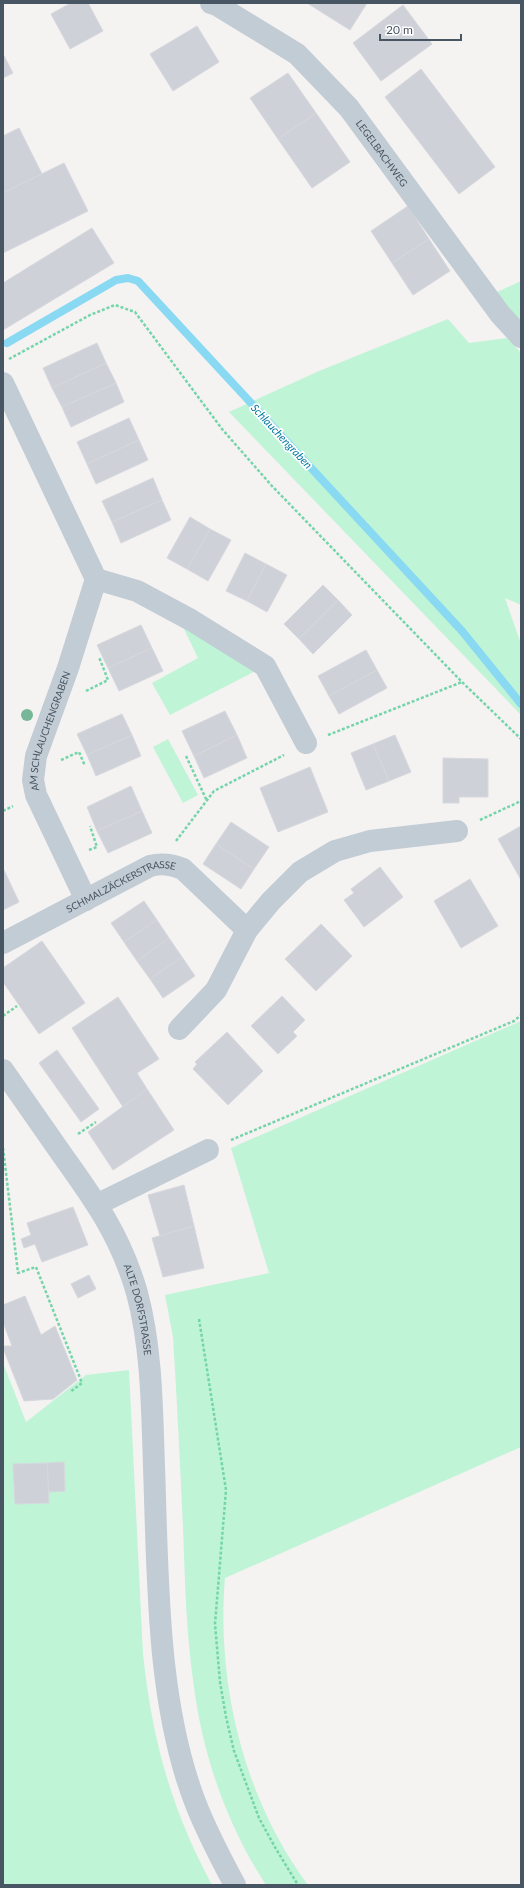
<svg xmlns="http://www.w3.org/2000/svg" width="524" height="1888" font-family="Lato,sans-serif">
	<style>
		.green { fill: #bff4d6 }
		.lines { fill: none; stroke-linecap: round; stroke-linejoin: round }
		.stream { stroke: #89d9f3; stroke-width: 8 }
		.building { fill: #ced1d8; stroke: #d6d8de }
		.path { stroke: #74d5a9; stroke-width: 2.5; stroke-dasharray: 3 2; stroke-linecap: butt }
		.minor { stroke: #c2ccd4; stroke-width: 22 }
		.tree { fill: #77b799 }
		.labels { text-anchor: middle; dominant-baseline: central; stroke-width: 3.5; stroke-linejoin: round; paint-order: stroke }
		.street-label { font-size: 10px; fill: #485562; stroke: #fff }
		.water-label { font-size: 11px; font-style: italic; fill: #037aa2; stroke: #fff }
	</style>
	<rect width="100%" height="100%" fill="#f5f2f2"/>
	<g class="green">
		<polygon points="521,281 521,325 493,294"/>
		<polygon points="448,319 469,343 507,338 521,353 521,605 505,598 521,644 521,715 229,412 319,371"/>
		<polygon points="191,620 265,666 170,715 152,683 198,658 184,629"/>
		<polygon points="168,739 198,795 183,803 153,747"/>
		<path d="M521,1021v426l-296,131c-9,106 19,221 83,307h-42c-38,-58 -63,-128 -72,-198 -8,-52 -9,-107 -11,-160 -3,-63 -6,-127 -10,-190l-8,-42 104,-22 -38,-125z"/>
		<path d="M3,1363l23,59 60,-47 43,-5 14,284c9,85 28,155 69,231h-209z"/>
	</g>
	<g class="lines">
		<polyline class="stream" points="7,343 116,280 128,278 138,281 462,631 521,704"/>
	</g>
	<g class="building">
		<polygon points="71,3 88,3 103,31 70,49 51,14"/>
		<polygon points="307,3 367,3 350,30"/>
		<polygon points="403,5 432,44 381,81 353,43"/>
		<polygon points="197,26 219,62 173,91 150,54"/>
		<polygon points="3,54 13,73 3,78"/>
		<polygon points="421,69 495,167 459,194 385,97"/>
		<polygon points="288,73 316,113 278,139 250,98"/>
		<polygon points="316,113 350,162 312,188 278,139"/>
		<polygon points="19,128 42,174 3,193 3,136"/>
		<polygon points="64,163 88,211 3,253 3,193"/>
		<polygon points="408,206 429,239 392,263 371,231"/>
		<polygon points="92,228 114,263 3,330 3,283"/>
		<polygon points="429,239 450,271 413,295 392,263"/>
		<polygon points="97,343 106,363 52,388 43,368"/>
		<polygon points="106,363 116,383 62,407 52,388"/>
		<polygon points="116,383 124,402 71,427 62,407"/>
		<polygon points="129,418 139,440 87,464 77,442"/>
		<polygon points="139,440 148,460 96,484 87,464"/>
		<polygon points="153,478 162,500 112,522 102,501"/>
		<polygon points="162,500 171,520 121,543 112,522"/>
		<polygon points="190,517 210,529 187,569 167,558"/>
		<polygon points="210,529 231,540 208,581 187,569"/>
		<polygon points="245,553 266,564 247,601 226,591"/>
		<polygon points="266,564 287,575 267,612 247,601"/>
		<polygon points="323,585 338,600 299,639 284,624"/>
		<polygon points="338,600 352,615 313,654 299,639"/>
		<polygon points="141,625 152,648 108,668 97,645"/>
		<polygon points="152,648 163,671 119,691 108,668"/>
		<polygon points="366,650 377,670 329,696 318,676"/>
		<polygon points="377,670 387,688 339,714 329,696"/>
		<polygon points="225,711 237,735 194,756 182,731"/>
		<polygon points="122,714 132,735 87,755 77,734"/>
		<polygon points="132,735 141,756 96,776 87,755"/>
		<polygon points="237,735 247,758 204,778 194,756"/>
		<polygon points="395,735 411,772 389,781 373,744"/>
		<polygon points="373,744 389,781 366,790 351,753"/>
		<polygon points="443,758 488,759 488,797 459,797 459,803 443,803"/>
		<polygon points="310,767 328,812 278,832 260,788"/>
		<polygon points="131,786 142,811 97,831 87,807"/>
		<polygon points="142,811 152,833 108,853 97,831"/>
		<polygon points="231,822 269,847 254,869 216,844"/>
		<polygon points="521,826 521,880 498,839"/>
		<polygon points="216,844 254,869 241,889 203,864"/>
		<polygon points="380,867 403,897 364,927 344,900 354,893 351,889"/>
		<polygon points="3,868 19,902 3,910"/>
		<polygon points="470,879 498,926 461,948 434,901"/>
		<polygon points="144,901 157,920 124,942 111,923"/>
		<polygon points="157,920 169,938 137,961 124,942"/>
		<polygon points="321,924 352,956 316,991 285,959"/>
		<polygon points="169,938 182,957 150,979 137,961"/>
		<polygon points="42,941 85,1003 39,1034 3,982 3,968"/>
		<polygon points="182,957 195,976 163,998 150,979"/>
		<polygon points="282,996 305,1020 293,1032 297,1036 278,1054 251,1026"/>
		<polygon points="118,997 159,1059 137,1073 147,1089 123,1107 72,1028"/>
		<polygon points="227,1032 263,1071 228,1105 193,1069 197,1064 195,1062"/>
		<polygon points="57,1050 99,1109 81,1122 39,1063"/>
		<polygon points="147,1089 174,1130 113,1170 88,1132"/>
		<polygon points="184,1185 194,1226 160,1236 148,1195"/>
		<polygon points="73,1207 88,1245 42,1262 35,1244 24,1248 21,1239 31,1235 27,1223"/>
		<polygon points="194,1226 204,1268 163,1277 152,1238"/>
		<polygon points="89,1275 96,1289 78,1298 71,1284"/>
		<polygon points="25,1296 41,1335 55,1326 77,1380 53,1399 24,1401 3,1348 3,1346 12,1346 3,1322 3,1305"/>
		<polygon points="64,1462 65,1491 49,1492 47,1463"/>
		<polygon points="47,1463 49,1503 15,1504 13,1464"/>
	</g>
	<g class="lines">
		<g class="path">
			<polyline points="9,359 90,315 115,305 135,312 222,429 272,486 462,682 521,739"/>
			<polyline points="86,691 108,680 99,657"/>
			<polyline points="328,735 462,682"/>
			<polyline points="186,756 207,801"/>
			<polyline points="61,760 79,752 85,766"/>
			<polyline points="3,811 13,806"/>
			<polyline points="480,820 521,801"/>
			<polyline points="176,841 214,791 284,755"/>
			<polyline points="89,850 97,847 90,826"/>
			<polyline points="3,1016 17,1006"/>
			<polyline points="78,1134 96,1122"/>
			<polyline points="231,1140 514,1021 521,1015"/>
			<polyline points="3,1148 18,1273 36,1267 82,1383 70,1392"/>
			<polyline points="199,1319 226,1490 215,1624 220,1682 226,1717 234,1751 259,1818 276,1849 298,1885"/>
		</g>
		<g class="minor">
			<path id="s1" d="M211,3l6,2 80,49 52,54 151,206 21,23"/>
			<polyline points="3,383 96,579 137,591 191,620 265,666 306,743"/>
			<path id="s2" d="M86,900l-50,-105 -3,-15 3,-24 32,-88 28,-89"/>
			<path id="s3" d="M3,943l147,-77c12,-3 21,-2 33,3l64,61"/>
			<polyline points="179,1029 216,990 247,930 271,901 300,872 335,851 370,841 457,831"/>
			<path id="s4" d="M3,1070c20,29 40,57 60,86 33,46 58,81 74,137 15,56 15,116 17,174 4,109 2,238 43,340 11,27 24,52 38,78"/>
			<polyline points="98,1204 208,1150"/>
		</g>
	</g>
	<circle class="tree" cx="27" cy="715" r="6"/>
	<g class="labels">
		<g class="street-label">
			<text stroke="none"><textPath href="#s1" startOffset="231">LEGELBACHWEG</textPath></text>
			<text stroke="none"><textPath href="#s2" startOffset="183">AM SCHLAUCHENGRABEN</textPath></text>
			<text stroke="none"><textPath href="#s3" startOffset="132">SCHMALZÄCKERSTRASSE</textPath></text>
			<text stroke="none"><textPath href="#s4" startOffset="278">ALTE DORFSTRASSE</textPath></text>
		</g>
		<g class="water-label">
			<text transform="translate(282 436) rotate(47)">Schlauchengraben</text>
		</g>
	</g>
	<rect width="524" height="1888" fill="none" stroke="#485562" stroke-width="8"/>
	<path d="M380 34v6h81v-6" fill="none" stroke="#485562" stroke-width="2"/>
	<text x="386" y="34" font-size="12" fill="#485562" stroke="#ffffff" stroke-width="3" paint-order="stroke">20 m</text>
</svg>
